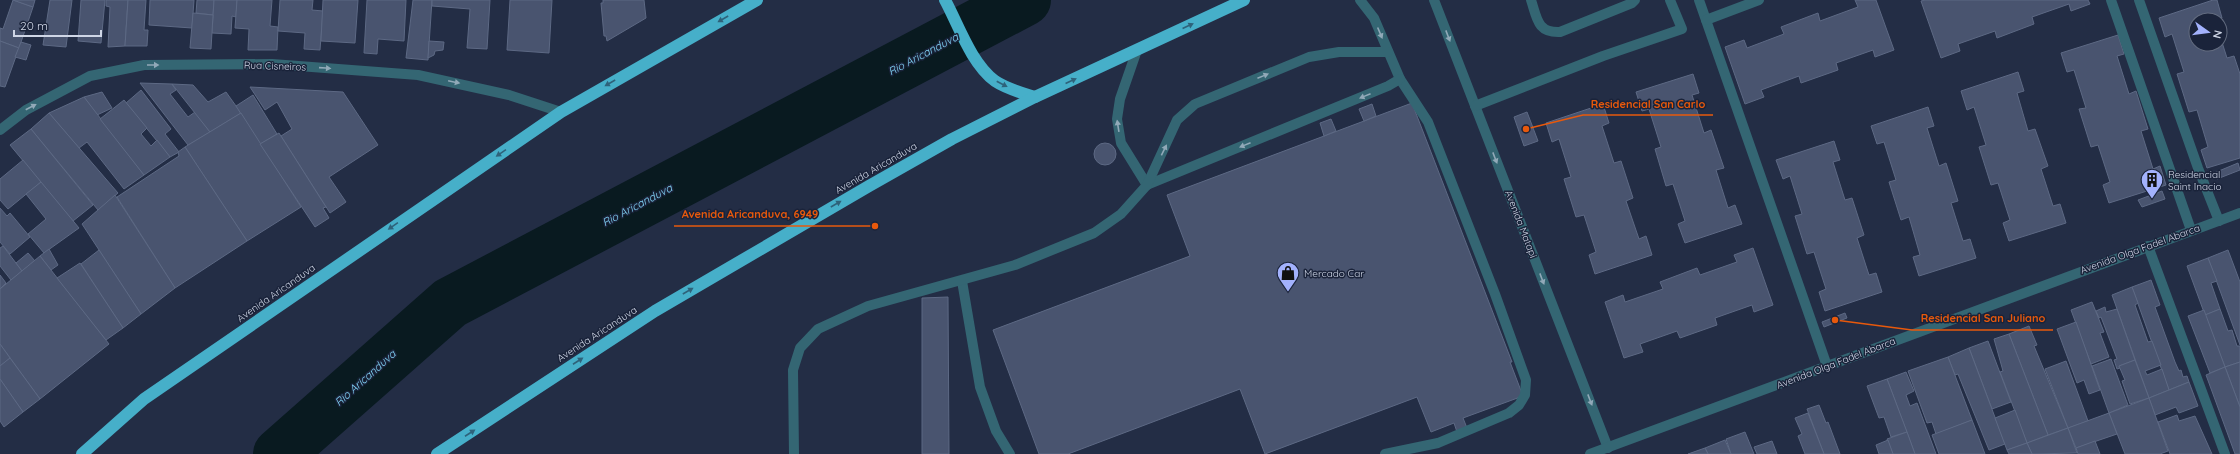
<svg xmlns="http://www.w3.org/2000/svg" width="2240" height="454" font-family="Quicksand,sans-serif">
	<style>
		.lines { fill: none; stroke-linecap: round; stroke-linejoin: round }
		.river { stroke: #091a20; stroke-width: 52 }
		.building { fill: #49546f; stroke: #5d6984 }
		.minor { stroke: #346673; stroke-width: 10 }
		.highway { stroke: #46afc9; stroke-width: 12 }
		.oneway { fill: #2e627a }
		.oneway2 { fill: #91a9b8 }
		.labels { text-anchor: middle; dominant-baseline: central; stroke-width: 3; stroke-linejoin: round; paint-order: stroke }
		.street-label { font-size: 10px; fill: #cfd6e6; stroke: #1a233a }
		.poi-label { font-size: 10px; fill: #cfd6e6; stroke: #1a233a; text-anchor: start }
		.water-label { font-size: 11px; font-style: italic; fill: #82d7f8; stroke: #1a233a }
		.leader { fill: none; stroke: #e8590c; stroke-width: 1.5 }
		.callout-dot { fill: #e8590c; stroke: #1a233a; stroke-width: 1.5 }
		.callout-label { font-size: 11px; text-anchor: middle; font-weight: bold; fill: #e8590c; stroke: #1a233a; stroke-width: 3; stroke-linejoin: round; paint-order: stroke }
	</style>
	<rect width="100%" height="100%" fill="#232d45"/>
	<g class="lines">
		<polyline class="river" points="279,454 450,303 1025,0"/>
	</g>
	<g class="building">
		<polygon points="13,0 33,7 19,48 0,41 0,28 3,29"/>
		<polygon points="13,0 35,0 33,7"/>
		<polygon points="50,0 72,0 66,47 43,45"/>
		<polygon points="81,0 105,0 101,43 78,41"/>
		<polygon points="106,0 128,0 125,46 108,47 110,7 106,6"/>
		<polygon points="128,0 146,0 144,30 148,30 147,46 125,46"/>
		<polygon points="150,0 194,0 192,28 149,25"/>
		<polygon points="197,0 214,0 213,15 196,13"/>
		<polygon points="214,0 237,0 236,17 232,16 231,34 212,33"/>
		<polygon points="237,0 272,0 270,26 278,27 277,50 248,50 249,29 235,28"/>
		<polygon points="280,0 313,0 312,10 323,11 320,50 304,49 305,33 278,31"/>
		<polygon points="323,0 358,0 355,43 321,41"/>
		<polygon points="367,0 406,0 404,41 378,39 377,54 364,53"/>
		<polygon points="413,0 432,0 428,60 406,58"/>
		<polygon points="432,0 490,0 487,49 467,48 470,9 432,6"/>
		<polygon points="510,0 552,0 549,53 507,50"/>
		<polygon points="603,0 644,0 646,18 607,41 606,36 604,36 601,3 603,3"/>
		<polygon points="1855,0 1876,0 1894,50 1875,57 1873,50 1836,63 1838,70 1801,83 1799,76 1761,90 1764,97 1745,104 1725,47 1744,40 1747,48 1784,34 1781,27 1818,13 1820,21 1858,7"/>
		<polygon points="1925,0 2088,0 2090,4 2071,11 2069,4 2032,17 2034,24 1997,38 1995,31 1958,44 1960,51 1941,58 1921,1"/>
		<polygon points="2213,0 2217,0 2222,18 2196,20 2196,44 2220,44 2220,36 2227,58 2234,56 2240,74 2240,158 2207,168 2201,150 2208,147 2197,110 2189,112 2177,74 2184,72 2172,34 2165,37 2159,18"/>
		<polygon points="193,13 213,15 211,49 190,48"/>
		<polygon points="2118,35 2124,54 2117,56 2129,94 2136,91 2148,129 2141,131 2153,169 2160,166 2166,185 2109,203 2103,185 2110,182 2098,145 2091,147 2079,109 2086,108 2074,70 2067,72 2061,53"/>
		<polygon points="0,41 19,48 5,87 0,86"/>
		<polygon points="429,41 444,42 443,50 435,51 434,55 428,58"/>
		<polygon points="21,42 31,45 26,60 15,57"/>
		<polygon points="2018,72 2024,91 2017,93 2028,131 2035,129 2048,166 2041,169 2053,206 2060,204 2066,223 2009,241 2003,223 2010,220 1998,183 1991,185 1979,147 1986,145 1974,107 1967,110 1961,91"/>
		<polygon points="1693,74 1699,93 1692,95 1704,133 1711,130 1724,168 1716,170 1728,208 1735,205 1742,224 1685,243 1678,224 1685,221 1673,184 1666,186 1655,149 1661,147 1649,109 1642,111 1636,92"/>
		<polygon points="140,83 172,84 176,90 170,94 188,117 195,112 210,132 188,145"/>
		<polygon points="172,84 193,85 208,102 226,92 241,113 210,132"/>
		<polygon points="250,87 343,92 378,145 329,177 346,202 330,213 281,136 292,129 277,102 265,110"/>
		<polygon points="141,90 171,129 165,134 179,152 170,157 126,103"/>
		<polygon points="102,92 112,108 97,115 84,97"/>
		<polygon points="253,95 277,134 260,144 236,106"/>
		<polygon points="84,97 144,175 124,189 87,142 79,148 49,113"/>
		<polygon points="124,100 147,128 141,134 151,146 157,140 170,157 144,175 100,119"/>
		<polygon points="1412,103 1512,362 1510,362 1523,396 1463,418 1467,428 1457,432 1454,423 1431,432 1417,397 1265,454 1240,389 1068,454 1039,454 993,330 1190,256 1167,195"/>
		<polygon points="1372,104 1376,116 1364,121 1359,109"/>
		<polygon points="1603,104 1609,123 1602,126 1614,163 1621,161 1633,198 1626,201 1639,239 1646,236 1652,255 1595,274 1589,255 1596,252 1584,215 1576,217 1564,179 1571,177 1559,139 1552,142 1546,123"/>
		<polygon points="1928,107 1934,126 1927,128 1939,166 1946,163 1958,201 1951,203 1963,241 1970,239 1976,258 1919,276 1913,257 1920,255 1909,217 1901,220 1889,182 1896,180 1884,142 1877,144 1871,126"/>
		<polygon points="1527,112 1538,141 1524,146 1514,117"/>
		<polygon points="49,113 118,193 98,210 31,129"/>
		<polygon points="241,113 301,207 247,241 185,147"/>
		<polygon points="1331,119 1336,131 1324,136 1320,123"/>
		<polygon points="31,129 93,205 73,221 10,145"/>
		<polygon points="279,133 326,207 323,208 329,218 315,227 260,144"/>
		<polygon points="1834,141 1840,160 1833,162 1845,200 1852,198 1864,235 1857,238 1869,275 1876,273 1882,292 1825,311 1819,292 1826,289 1814,252 1807,254 1795,216 1802,214 1790,176 1783,179 1776,160"/>
		<circle cx="1105" cy="154" r="11"/>
		<polygon points="185,147 247,241 175,288 117,197 179,156 178,152"/>
		<polygon points="23,160 41,182 8,209 0,200 0,179"/>
		<polygon points="2238,163 2240,170 2217,179 2214,173"/>
		<polygon points="41,182 79,228 44,253 28,234 46,219 26,194"/>
		<polygon points="2162,191 2165,199 2142,207 2138,200"/>
		<polygon points="115,195 175,288 141,314 82,224"/>
		<polygon points="0,208 7,216 10,213 30,237 10,254 0,242"/>
		<polygon points="3,246 22,271 11,280 0,266 0,248"/>
		<polygon points="1753,248 1773,305 1754,312 1752,305 1715,318 1717,325 1680,338 1677,331 1640,344 1643,352 1624,358 1605,302 1623,295 1625,302 1663,289 1660,282 1697,268 1700,275 1737,262 1734,255"/>
		<polygon points="49,249 58,265 51,270 40,256"/>
		<polygon points="99,250 141,314 123,328 81,264"/>
		<polygon points="2228,250 2240,282 2240,345 2208,258"/>
		<polygon points="28,253 35,261 22,271 16,263"/>
		<polygon points="40,256 109,344 40,399 0,344 0,289"/>
		<polygon points="2208,258 2217,281 2211,283 2220,309 2205,315 2187,266"/>
		<polygon points="80,263 123,328 106,340 57,278"/>
		<polygon points="0,275 6,283 0,289"/>
		<polygon points="2151,280 2160,305 2155,307 2175,362 2179,371 2181,370 2183,377 2187,376 2189,382 2169,390 2132,287"/>
		<polygon points="2132,287 2138,303 2135,305 2148,342 2152,341 2161,365 2145,371 2147,375 2162,369 2169,390 2149,398 2112,295"/>
		<polygon points="948,297 949,454 922,454 922,298"/>
		<polygon points="2092,302 2104,332 2100,333 2109,357 2091,364 2071,310"/>
		<polygon points="2105,307 2106,312 2117,309 2135,360 2119,366 2120,368 2117,369 2114,360 2117,359 2101,317 2099,318 2096,311"/>
		<polygon points="2220,309 2228,331 2232,330 2237,346 2240,346 2240,362 2225,367 2205,315"/>
		<polygon points="2204,310 2225,367 2210,373 2188,316"/>
		<polygon points="1845,313 1847,318 1824,327 1822,322"/>
		<polygon points="2076,322 2100,390 2089,394 2084,380 2077,383 2057,329"/>
		<polygon points="2029,326 2037,345 2034,346 2068,428 2048,435 2009,334"/>
		<polygon points="2009,334 2048,435 2027,443 2000,372 2003,371 1994,339"/>
		<polygon points="1988,341 2011,402 1992,409 1969,348"/>
		<polygon points="0,344 10,358 0,366"/>
		<polygon points="1969,348 2005,444 1989,450 1958,374 1955,375 1948,357"/>
		<polygon points="1948,357 1972,420 1936,434 1932,422 1927,423 1908,371"/>
		<polygon points="10,358 40,399 23,412 0,379 0,366"/>
		<polygon points="2111,359 2128,405 2109,413 2092,366"/>
		<polygon points="2135,360 2149,398 2130,404 2122,381 2125,380 2119,366"/>
		<polygon points="2066,361 2088,421 2068,428 2045,369"/>
		<polygon points="2240,362 2240,407 2225,367"/>
		<polygon points="2225,367 2240,407 2240,454 2235,454 2206,375"/>
		<polygon points="1906,372 1914,391 1906,395 1910,406 1917,403 1936,454 1915,454 1887,379"/>
		<polygon points="0,379 23,412 4,427 0,421"/>
		<polygon points="1887,379 1907,432 1891,437 1884,417 1879,418 1867,386"/>
		<polygon points="2189,382 2198,406 2179,413 2176,407 2155,415 2149,398"/>
		<polygon points="2149,398 2168,451 2160,454 2125,454 2109,413"/>
		<polygon points="1819,405 1826,423 1828,422 1840,454 1824,454 1807,409"/>
		<polygon points="2015,410 2027,443 2007,450 1995,418"/>
		<polygon points="1808,413 1824,454 1805,454 1798,436 1802,434 1795,418"/>
		<polygon points="2109,413 2117,434 2076,448 2068,428"/>
		<polygon points="2177,415 2179,421 2195,416 2212,454 2170,454 2158,422"/>
		<polygon points="1972,420 1985,454 1939,454 1932,435"/>
		<polygon points="2068,428 2077,453 2032,454 2027,443"/>
		<polygon points="1745,432 1754,454 1731,454 1726,439"/>
		<polygon points="1907,432 1915,454 1893,454 1887,439"/>
		<polygon points="1725,440 1731,454 1708,454 1705,448"/>
		<polygon points="1888,440 1893,454 1879,454 1876,445"/>
		<polygon points="1772,441 1777,454 1757,454 1754,447"/>
		<polygon points="2095,441 2100,454 2078,454 2076,448"/>
		<polygon points="2027,443 2032,454 2009,454 2007,450"/>
		<polygon points="1705,448 1708,454 1688,454"/>
	</g>
	<g class="lines">
		<g class="minor">
			<polyline points="1360,0 1374,18 1400,79 1428,122 1495,294 1526,380 1525,395 1519,405 1509,413 1438,443 1385,454"/>
			<polyline points="1434,0 1608,448"/>
			<path d="M1531,0c6,18 6,33 29,32l72,-29 3,-3"/>
			<polyline points="1699,0 1827,366"/>
			<polyline points="2111,0 2191,230"/>
			<polyline points="2139,0 2198,168 2219,221"/>
			<polyline points="1706,20 1759,0"/>
			<polyline points="1137,50 1120,99 1117,119 1121,143 1147,185"/>
			<polyline points="1475,106 1603,56 1682,29 1670,0"/>
			<polyline points="0,130 26,110 90,76 144,65 272,64 418,75 509,95 561,112"/>
			<polyline points="1147,185 1388,86 1400,79"/>
			<polyline points="2148,246 2225,454"/>
			<polyline points="962,281 980,387 996,431 1010,454"/>
			<polyline points="794,454 793,370 800,348 818,329 868,306 1015,265 1094,233 1121,214 1147,185 1177,120 1195,104 1309,57 1339,52 1388,52"/>
			<polyline points="1590,454 2240,213"/>
		</g>
		<g class="highway">
			<path d="M945,0c14,26 26,63 50,81 12,8 27,12 40,16"/>
			<polyline points="82,454 144,399 561,112 757,0"/>
			<polyline points="437,454 655,311 869,186 952,139 1035,97 1244,0"/>
		</g>
	</g>
	<defs><path id="oneway-solid" d="M-6-.8H1V-3.2L6.5 0L1 3.2V.8H-6Z"/></defs>
	<g class="oneway">
		<use href="#oneway-solid" transform="translate(723 19) rotate(150)"/>
		<use href="#oneway-solid" transform="translate(1188 26) rotate(-25)"/>
		<use href="#oneway-solid" transform="translate(1071 81) rotate(-25)"/>
		<use href="#oneway-solid" transform="translate(610 83) rotate(150)"/>
		<use href="#oneway-solid" transform="translate(1002 84) rotate(28)"/>
		<use href="#oneway-solid" transform="translate(501 153) rotate(146)"/>
		<use href="#oneway-solid" transform="translate(836 204) rotate(-30)"/>
		<use href="#oneway-solid" transform="translate(393 226) rotate(145)"/>
		<use href="#oneway-solid" transform="translate(688 291) rotate(-30)"/>
		<use href="#oneway-solid" transform="translate(578 361) rotate(-33)"/>
		<use href="#oneway-solid" transform="translate(470 433) rotate(-33)"/>
	</g>
	<g class="oneway2">
		<use href="#oneway-solid" transform="translate(1380 33) rotate(67)"/>
		<use href="#oneway-solid" transform="translate(1448 36) rotate(69)"/>
		<use href="#oneway-solid" transform="translate(153 65)"/>
		<use href="#oneway-solid" transform="translate(325 68) rotate(4)"/>
		<use href="#oneway-solid" transform="translate(1263 76) rotate(-22)"/>
		<use href="#oneway-solid" transform="translate(454 82) rotate(12)"/>
		<use href="#oneway-solid" transform="translate(1365 96) rotate(158)"/>
		<use href="#oneway-solid" transform="translate(31 107) rotate(-28)"/>
		<use href="#oneway-solid" transform="translate(1118 126) rotate(-99)"/>
		<use href="#oneway-solid" transform="translate(1245 145) rotate(158)"/>
		<use href="#oneway-solid" transform="translate(1164 150) rotate(-64)"/>
		<use href="#oneway-solid" transform="translate(1495 158) rotate(69)"/>
		<use href="#oneway-solid" transform="translate(1542 279) rotate(69)"/>
		<use href="#oneway-solid" transform="translate(1590 400) rotate(69)"/>
	</g>
	<defs>
		<g id="building-pin" transform="scale(1.15)"><path d="M0 17L-7.5 6A9.5 9.5 0 1 1 7.5 6Z" fill="#a3b2fd" stroke="#1a233a"/><path d="M-4-6H4V6H1V3H-1V6H-4ZM-2.5-4.3h1.7v1.8h-1.7ZM.8-4.3h1.7v1.8H.8ZM-2.5-1h1.7V.8h-1.7ZM.8-1h1.7V.8H.8Z" fill="#111"/></g>
		<g id="shop-pin" transform="scale(1.15)"><path d="M0 17L-7.5 6A9.5 9.5 0 1 1 7.5 6Z" fill="#a3b2fd" stroke="#1a233a"/><path d="M-5-2.5h2.3a2.7 3.5 0 0 1 5.4 0H5L5.5 6h-11ZM-1.5-2.5h3a1.5 2.3 0 0 0-3 0Z" fill="#111"/></g>
	</defs>
	<g fill-rule="evenodd">
		<use href="#building-pin" x="2152" y="180"/>
		<use href="#shop-pin" x="1288" y="273"/>
	</g>
	<g class="labels">
		<g class="street-label">
			<text transform="translate(275 66) rotate(2)">Rua Cisneiros</text>
			<text transform="translate(876 168) rotate(-30)">Avenida Aricanduva</text>
			<text transform="translate(1521 224) rotate(69)">Avenida Matapi</text>
			<text transform="translate(2140 249) rotate(-20)">Avenida Olga Fadel Abarca</text>
			<text transform="translate(276 293) rotate(-35)">Avenida Aricanduva</text>
			<text transform="translate(597 334) rotate(-33)">Avenida Aricanduva</text>
			<text transform="translate(1836 363) rotate(-21)">Avenida Olga Fadel Abarca</text>
		</g>
		<g class="poi-label">
			<text x="2168" y="174">Residencial<tspan x="2168" dy="12">Saint Inacio</tspan></text>
			<text x="1304" y="273">Mercado Car</text>
		</g>
		<g class="water-label">
			<text transform="translate(923 54) rotate(-28)">Rio Aricanduva</text>
			<text transform="translate(637 205) rotate(-28)">Rio Aricanduva</text>
			<text transform="translate(365 378) rotate(-42)">Rio Aricanduva</text>
		</g>
	</g>
	<path class="leader" d="M1526 129L1583 115H1713M875 226L826 226H674M1835 320L1912 330H2053"/>
	<g class="callout-dot">
		<circle cx="1526" cy="129" r="4"/>
		<circle cx="875" cy="226" r="4"/>
		<circle cx="1835" cy="320" r="4"/>
	</g>
	<g class="callout-label">
		<text x="1648" y="108">Residencial San Carlo</text>
		<text x="750" y="218">Avenida Aricanduva, 6949</text>
		<text x="1983" y="322">Residencial San Juliano</text>
	</g>
	<g transform="translate(2208 32) rotate(104)"><circle r="19" fill="#1a233a" stroke="#626b7f"/>
	<path d="M0-3L7 15L0 10L-7 15Z" fill="#a3b2fd"/>
	<text y="-6" font-size="11" font-weight="bold" text-anchor="middle" fill="#cfd6e6">N</text>
	</g>
	<path d="M14 30v6h87v-6" fill="none" stroke="#cfd6e6" stroke-width="2"/>
	<text x="20" y="30" font-size="12" fill="#cfd6e6" stroke="#1a233a" stroke-width="3" paint-order="stroke">20 m</text>
</svg>
